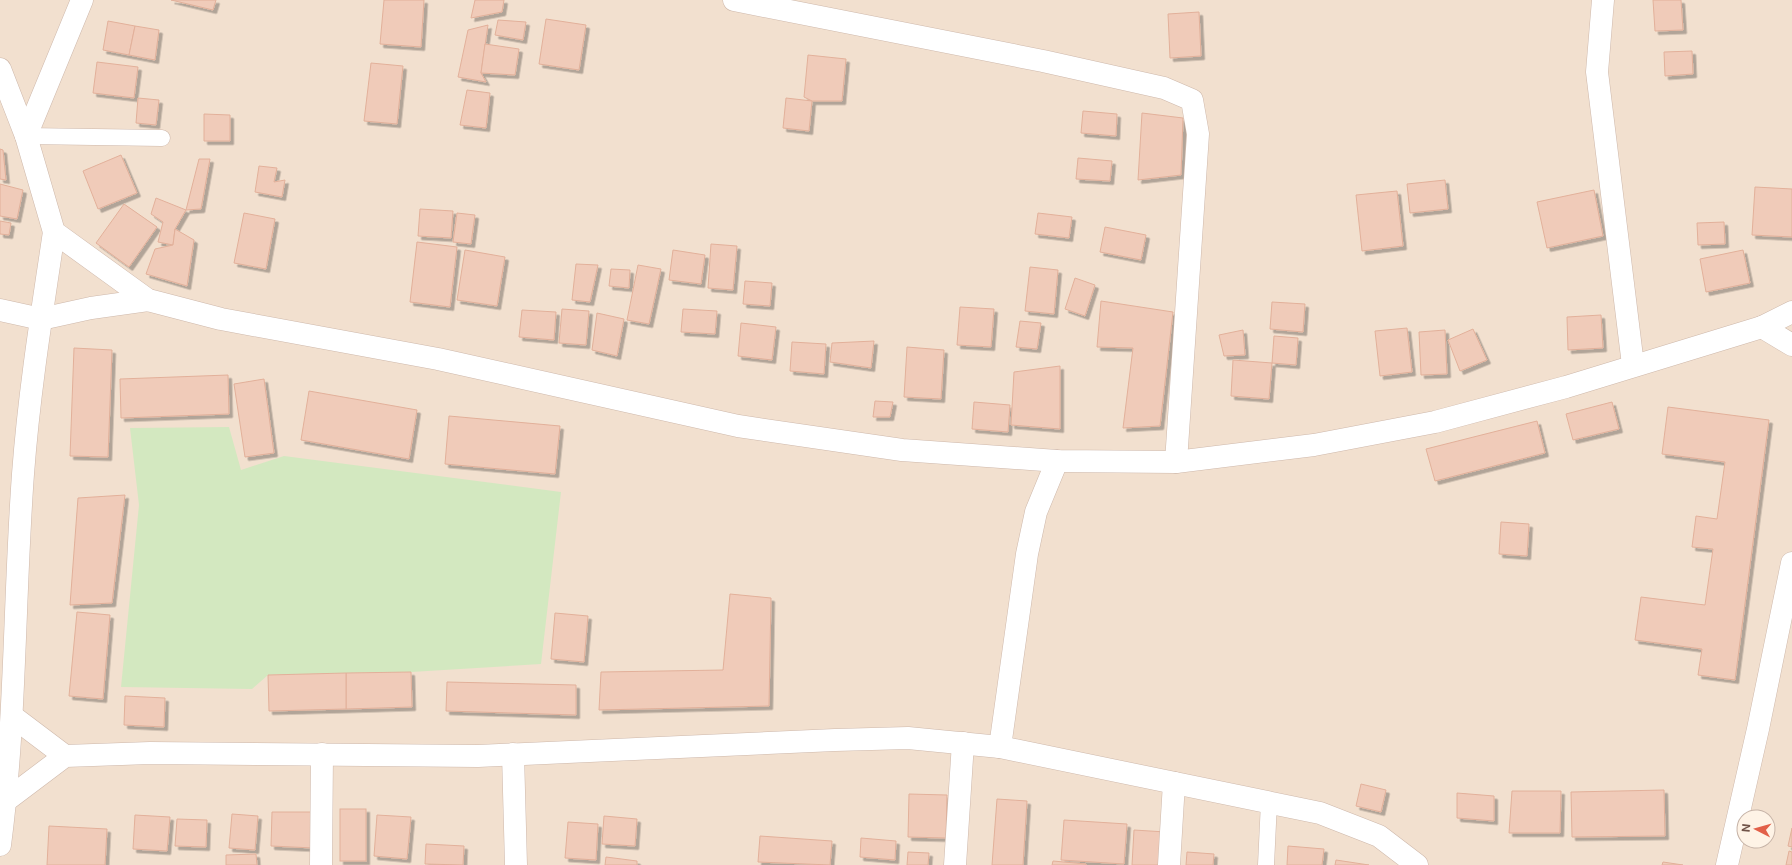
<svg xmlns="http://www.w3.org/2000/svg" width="1792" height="865" font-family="Inter,sans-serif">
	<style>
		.residential { fill: #f2e0cf; fill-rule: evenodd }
		.green { fill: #d3e8c0 }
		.building { fill: #f0cbb9; stroke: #e2b09a; filter: url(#shadow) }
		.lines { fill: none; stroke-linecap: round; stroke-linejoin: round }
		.lane-casing { stroke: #ceb8ab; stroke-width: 17 }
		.street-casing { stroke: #ceb8ab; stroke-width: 23 }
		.lane { stroke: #fff; stroke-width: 16 }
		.street { stroke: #fff; stroke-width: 22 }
	</style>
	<defs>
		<filter id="shadow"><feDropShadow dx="3.5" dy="3.5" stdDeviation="0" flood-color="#0004"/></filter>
	</defs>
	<rect width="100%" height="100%" fill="#fbefe1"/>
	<path class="residential" d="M0,0h1792v865h-1792zM1744,817h24v24h-24z"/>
	<polygon class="green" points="229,427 241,470 284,456 561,492 541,664 411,672 268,675 252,689 121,687 139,505 130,428"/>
	<g class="building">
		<polygon points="171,0 216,0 213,10"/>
		<polygon points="384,0 424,0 421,47 380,44"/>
		<polygon points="475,0 504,0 502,12 471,18"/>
		<polygon points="1653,0 1681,0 1683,30 1655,31"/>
		<polygon points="1199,12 1201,56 1170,58 1168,14"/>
		<polygon points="546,19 586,25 579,70 539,64"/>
		<polygon points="498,20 526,22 523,40 495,35"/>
		<polygon points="108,21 135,26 129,55 103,50"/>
		<polygon points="488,25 481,73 486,82 458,77 468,30"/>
		<polygon points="135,26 159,30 155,60 129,55"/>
		<polygon points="485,44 519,49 515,75 481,73"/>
		<polygon points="1692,51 1693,74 1665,76 1664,52"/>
		<polygon points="808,55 846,59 842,101 812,101 804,97"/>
		<polygon points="97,62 138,67 134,98 93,93"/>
		<polygon points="371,63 403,66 397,124 364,121"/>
		<polygon points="467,90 490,93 486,128 460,125"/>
		<polygon points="138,98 159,100 156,125 136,123"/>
		<polygon points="786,98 812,101 809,131 783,128"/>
		<polygon points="1083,111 1117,114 1116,136 1081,133"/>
		<polygon points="1142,113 1183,118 1181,175 1138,180"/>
		<polygon points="204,114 230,115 230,141 204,141"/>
		<polygon points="0,149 3,150 6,180 0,179"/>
		<polygon points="121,155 137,193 98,209 83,171"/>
		<polygon points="1078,158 1112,161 1110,181 1076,179"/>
		<polygon points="199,159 210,159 201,209 186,210"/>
		<polygon points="259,166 277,168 274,182 285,180 282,197 255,192"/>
		<polygon points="1445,180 1448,209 1410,213 1407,184"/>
		<polygon points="0,184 23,190 17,219 0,216"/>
		<polygon points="1755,187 1792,189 1792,237 1752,235"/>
		<polygon points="1594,190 1603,236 1547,248 1537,202"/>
		<polygon points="1397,191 1403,246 1362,251 1356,195"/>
		<polygon points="156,198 186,210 175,229 173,245 158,242 163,222 151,214"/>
		<polygon points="124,204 157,227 129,267 96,243"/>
		<polygon points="420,209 453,211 451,238 418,236"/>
		<polygon points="244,213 275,219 266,269 234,263"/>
		<polygon points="457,213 475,215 471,244 453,242"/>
		<polygon points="1038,213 1072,217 1069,238 1035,234"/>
		<polygon points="0,221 11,223 9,235 0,234"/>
		<polygon points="1724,222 1725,244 1698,245 1697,223"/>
		<polygon points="1105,227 1146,235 1141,260 1100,252"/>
		<polygon points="175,229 194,240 187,286 146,274 155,249 173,245"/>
		<polygon points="417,242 457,247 450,307 410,302"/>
		<polygon points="711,244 737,246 733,290 708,288"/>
		<polygon points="465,250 505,257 497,306 457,300"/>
		<polygon points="673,250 705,255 701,284 669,280"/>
		<polygon points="1743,250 1750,283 1706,292 1700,259"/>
		<polygon points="576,264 598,265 590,302 572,300"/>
		<polygon points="638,265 661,269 649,324 627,320"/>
		<polygon points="1030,267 1058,270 1054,314 1025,311"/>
		<polygon points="611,269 630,270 629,288 609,286"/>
		<polygon points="1075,278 1095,285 1085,316 1065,309"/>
		<polygon points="745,281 772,283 770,306 743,304"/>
		<polygon points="1101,301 1173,312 1160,426 1123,428 1133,348 1097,347"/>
		<polygon points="1272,302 1305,304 1303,332 1270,329"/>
		<polygon points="960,307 994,309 991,347 957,345"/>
		<polygon points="562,309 589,311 586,345 559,343"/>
		<polygon points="683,309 717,311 715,334 681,332"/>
		<polygon points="522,310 556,312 554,340 519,337"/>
		<polygon points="597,313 624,319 617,356 592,350"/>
		<polygon points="1601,315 1603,348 1568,350 1567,317"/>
		<polygon points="1020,321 1041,323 1037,349 1016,347"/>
		<polygon points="741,323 776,327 772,360 738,356"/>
		<polygon points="1407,328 1412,372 1380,376 1375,331"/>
		<polygon points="1473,329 1487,360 1460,371 1448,340"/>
		<polygon points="1243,330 1245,355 1224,356 1219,335"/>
		<polygon points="1445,330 1447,374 1421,375 1419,332"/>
		<polygon points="1274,336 1298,338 1296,365 1272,363"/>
		<polygon points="874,341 871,368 830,362 832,343"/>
		<polygon points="792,342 826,344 824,374 790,371"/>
		<polygon points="907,347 944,350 941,399 904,397"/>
		<polygon points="74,348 112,350 108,457 70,456"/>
		<polygon points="1233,360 1272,363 1269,399 1231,396"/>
		<polygon points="1060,366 1060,429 1011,425 1014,372"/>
		<polygon points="228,375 229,414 121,418 120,379"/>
		<polygon points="264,379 274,453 245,457 234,384"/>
		<polygon points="309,391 417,410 409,459 301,440"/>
		<polygon points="875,401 893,402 890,417 873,417"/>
		<polygon points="974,402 1010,405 1008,432 972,429"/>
		<polygon points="1612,402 1619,429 1573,440 1566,414"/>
		<polygon points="1668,407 1769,420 1735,680 1698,675 1702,649 1635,640 1641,597 1705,605 1713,549 1692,547 1696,516 1717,519 1725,462 1662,454"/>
		<polygon points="449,416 560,426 555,474 445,464"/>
		<polygon points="1537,421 1545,453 1435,481 1426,449"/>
		<polygon points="125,495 112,603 70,605 78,498"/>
		<polygon points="1501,522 1529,524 1527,556 1499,554"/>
		<polygon points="730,594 771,598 769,706 599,710 601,672 723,670"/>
		<polygon points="77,612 110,615 103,699 69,696"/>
		<polygon points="555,613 588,616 584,662 551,659"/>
		<polygon points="411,672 412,707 346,709 346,673"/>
		<polygon points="346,673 346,709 269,711 268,675"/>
		<polygon points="447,682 576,685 576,715 446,711"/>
		<polygon points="125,696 165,698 164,727 124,725"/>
		<polygon points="1361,784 1386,790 1381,812 1356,806"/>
		<polygon points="1664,790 1665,836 1572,837 1571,792"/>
		<polygon points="1512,791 1561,791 1560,833 1509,833"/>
		<polygon points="1457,793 1494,796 1494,821 1457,818"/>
		<polygon points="909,794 947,795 946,838 908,837"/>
		<polygon points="997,799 1027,801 1023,865 992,865"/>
		<rect x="340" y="809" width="26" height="52"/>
		<polygon points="272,812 315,812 314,848 271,846"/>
		<polygon points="232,814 258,816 255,850 229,848"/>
		<polygon points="135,815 170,817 167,851 133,849"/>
		<polygon points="377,815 411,817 407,859 374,856"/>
		<polygon points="604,816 637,819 635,846 602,844"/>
		<polygon points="177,819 207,820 206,847 175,846"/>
		<polygon points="1064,820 1127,824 1124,864 1061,860"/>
		<polygon points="568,822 598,824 596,860 565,858"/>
		<polygon points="49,826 107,829 105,865 47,865"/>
		<polygon points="1792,828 1792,847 1788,846"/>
		<polygon points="1134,830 1166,832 1164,865 1132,865"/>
		<polygon points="760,836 832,841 830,865 758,862"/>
		<polygon points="861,838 896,841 895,860 860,857"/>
		<polygon points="426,844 464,846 463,865 425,864"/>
		<polygon points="1288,846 1324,849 1322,865 1287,865"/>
		<polygon points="1789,851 1792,852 1792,865 1786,865"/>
		<polygon points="908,852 929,853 928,865 907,865"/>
		<polygon points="1187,852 1214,854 1213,865 1186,865"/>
		<polygon points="256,854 257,865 226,865 226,855"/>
		<polygon points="606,857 637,861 637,865 605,865"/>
		<polygon points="1336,860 1369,865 1335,865"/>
		<polygon points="1053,861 1086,864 1086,865 1052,865"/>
		<polygon points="1663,862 1683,865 1662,865"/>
	</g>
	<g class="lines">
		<g class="lane-casing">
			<g id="lane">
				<polyline points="26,136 162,138"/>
				<polyline points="1266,865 1269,802"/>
			</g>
		</g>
		<g class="street-casing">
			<g id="street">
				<polyline points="734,0 1043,61 1164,88 1192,100 1198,134 1176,462"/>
				<polyline points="1603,0 1597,72 1633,365"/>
				<polyline points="0,69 26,136 54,232 148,300 221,319 438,359 738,426 902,450 1057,461 1176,462 1314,445 1435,422 1566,387 1762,327 1792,312"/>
				<polyline points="26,136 82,0"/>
				<polyline points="0,310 41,319 91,308 148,300"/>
				<polyline points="1762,327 1792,345"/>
				<polyline points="12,716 65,756"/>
				<polyline points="1000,747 1027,554 1036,512 1057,461"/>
				<polyline points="513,754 516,865"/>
				<polyline points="0,805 65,756 150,753 478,756 835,740 908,738 1000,747 1320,813 1379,836 1417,865"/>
				<path d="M0,845c16,-122 14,-248 23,-371 6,-81 19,-162 31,-242"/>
				<polyline points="321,865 322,754"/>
				<polyline points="955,865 963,743"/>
				<polyline points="1169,865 1174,783"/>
				<polyline points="1727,865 1758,729 1792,563"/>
			</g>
		</g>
		<use href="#lane" class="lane"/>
		<use href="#street" class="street"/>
	</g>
	<g transform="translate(1756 829) rotate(276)"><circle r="19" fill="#fef3e6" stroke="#c6b3a7"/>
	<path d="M0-3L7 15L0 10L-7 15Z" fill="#e26049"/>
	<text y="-6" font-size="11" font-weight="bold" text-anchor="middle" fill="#715449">N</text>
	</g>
</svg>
